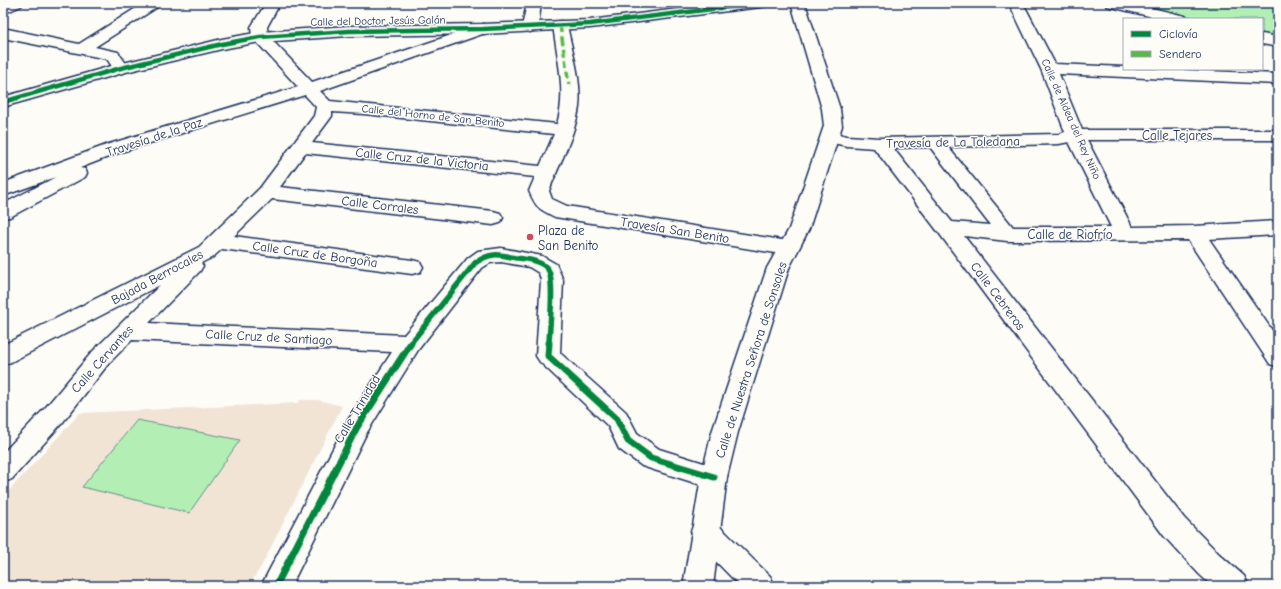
<svg xmlns="http://www.w3.org/2000/svg" width="1281" height="589" font-family="'Comic Neue',sans-serif">
	<style>
		.built { fill: #f1e4d5 }
		.green { fill: #b3efb4; stroke: #678f89 }
		.lines { fill: none; stroke-linecap: round; stroke-linejoin: round }
		.street-casing { stroke: #1b2f5e; stroke-width: 3 }
		.secondary-casing { stroke: #1b2f5e; stroke-width: 3 }
		.street { fill: #fdfcf7; fill-rule: evenodd }
		.secondary { fill: #fdfcf7; fill-rule: evenodd }
		.quiet { stroke: #58b947; stroke-width: 3.5; stroke-dasharray: 8 3.5; stroke-linecap: butt }
		.cycleway-far2-casing { stroke: #fdfcf7; stroke-width: 6 }
		.cycleway-far1-casing { stroke: #fdfcf7; stroke-width: 8 }
		.cycleway-casing { stroke: #fdfcf7; stroke-width: 10 }
		.cycleway-far2 { stroke: #00873e; stroke-width: 4.5 }
		.cycleway-far1 { stroke: #00873e; stroke-width: 5.5 }
		.cycleway { stroke: #00873e; stroke-width: 7 }
		.poi-dot { fill: #d1495b; stroke: #fdfcf7; stroke-width: 1.5 }
		.labels { text-anchor: middle; dominant-baseline: central; stroke-width: 3; stroke-linejoin: round; paint-order: stroke }
		.far-street-label { font-size: 11px; fill: #1b2f5e; stroke: #fdfcf7 }
		.street-label { font-size: 13px; fill: #1b2f5e; stroke: #fdfcf7 }
		.poi-label { font-size: 13px; fill: #1b2f5e; stroke: #fdfcf7; text-anchor: start }
	</style>
	<rect width="100%" height="100%" fill="#fdfcf7"/>
	<filter id="ink" filterUnits="userSpaceOnUse"><feTurbulence type="fractalNoise" baseFrequency=".025" numOctaves="2"/><feDisplacementMap in="SourceGraphic" scale="8" xChannelSelector="R" yChannelSelector="G"/><feConvolveMatrix kernelMatrix="1 2 1 2 8 2 1 2 1" color-interpolation-filters="sRGB"/></filter>
	<g filter="url(#ink)">
		<polygon class="built" points="300,400 318,400 342,406 262,565 249,586 3,586 3,497 80,413 298,403"/>
		<g class="green">
			<polygon points="1132,3 1278,3 1278,37 1262,33 1262,19 1200,19"/>
			<polygon points="137,420 240,440 189,513 82,487"/>
		</g>
		<g class="lines">
			<g class="street-casing">
				<g id="street">
					<polygon points="5,3 23,3 21,6 3,14 3,4"/>
					<polygon points="144,3 161,3 159,6 95,47 118,52 129,68 127,71 121,73 115,71 107,59 3,38 3,28 79,44"/>
					<path d="M266,3h14l-13,24 1,9 44,46 166,-56 5,-2 5,2 3,3 -3,3 -168,59 10,10 227,23c10,-32 0,-66 -4,-99l2,-3 5,-1 5,1 2,3c5,26 15,55 12,82 -4,29 -20,57 -30,84l3,8 15,7 221,35 7,2 3,5 -3,5 -7,2 -233,-38c-17,-9 -18,-8 -26,-26l6,-14 -230,-24 -25,34 213,24 7,2 3,5 -3,5 -7,2 -221,-26 -38,37 178,24 8,2 3,5 -3,5 -8,2 -190,-25 -9,8 -12,6 2,3 -3,5 -51,52 255,12 64,-77 10,-7 23,-3 41,8 14,8 7,16 -3,73 66,59 11,21 22,16 64,20 4,8 -4,8 -9,4 -63,-20 -9,-3 -23,-17 -11,-23 -68,-64 -4,-6 5,-76 -2,-7 -10,-6 -28,-5 -11,1 -8,5 -64,82 -52,84 -75,152h-30l87,-166 44,-68 -260,-12 -23,23 -46,59 -51,57 -9,4v-30l42,-45 48,-57 67,-66 -149,77 -8,3v-20l196,-98 61,-59 54,-72 2,-9 -11,-12 -184,57 -41,16 5,1 2,4 -2,4 -75,40 -7,1v-14l53,-27 -53,19v-13l106,-39 189,-57 -46,-50 -1,-10zM332,112l32,2 190,20 -14,32 -228,-23 20,-27z"/>
					<polygon points="527,3 541,3 538,27 535,30 530,32 525,30 522,27"/>
					<path d="M1009,3h14l32,61 69,3v2h37l117,5v10l-219,-10 23,56h196v10h-191l45,87 62,-1 84,-5v14l-69,4 69,100v28l-8,-3 -82,-124 -181,1 -43,-5 220,282 35,36 25,22 5,10h-37l-13,-12 -35,-38 -225,-303 -65,-85 -27,-2 -23,-5 -3,-4 3,-4 6,-1 17,4 32,2 180,-4 6,-2 -24,-63zM1069,142l42,85h-98l-65,-80 111,-3zM930,147l60,78 -38,-3 -59,-74z"/>
					<polygon points="1105,3 1131,3 1185,16 1187,19 1161,19 1107,6"/>
					<polygon points="1262,34 1278,37 1278,47 1262,44"/>
					<polygon points="705,518 715,522 770,576 775,586 740,586 695,540 691,531 695,522"/>
				</g>
			</g>
			<g class="secondary-casing">
				<g id="secondary">
					<polygon points="726,3 768,3 766,6 761,7 590,28 483,34 349,36 260,42 222,49 126,72 3,107 3,97 115,65 222,39 260,32 349,26 483,24 590,20"/>
					<polygon points="791,3 805,3 840,109 842,126 809,229 789,268 738,432 727,477 713,586 683,586 701,477 712,432 767,268 789,229 824,126 822,109"/>
				</g>
			</g>
			<use href="#street" class="street"/>
			<use href="#secondary" class="secondary"/>
			<polyline class="quiet" points="560,25 569,85"/>
			<g class="cycleway-far2-casing">
				<polyline id="cycleway-far2" points="3,102 121,68 222,44 260,37 349,31 483,29 590,24 761,3"/>
			</g>
			<g class="cycleway-far1-casing">
				<path id="cycleway-far1" d="M410,344l65,-81c15,-11 23,-9 41,-5 10,1 23,2 31,10 9,9 2,62 2,76"/>
			</g>
			<g class="cycleway-casing">
				<g id="cycleway">
					<polyline points="549,343 548,356 617,419 628,441 651,458 714,477"/>
					<polyline points="276,586 357,427 411,343"/>
				</g>
			</g>
			<use href="#cycleway-far2" class="cycleway-far2"/>
			<use href="#cycleway-far1" class="cycleway-far1"/>
			<use href="#cycleway" class="cycleway"/>
		</g>
	</g>
	<circle class="poi-dot" cx="530" cy="237" r="4"/>
	<g class="labels">
		<g class="far-street-label">
			<text transform="translate(378 21) rotate(-1)">Calle del Doctor Jesús Galán</text>
			<text transform="translate(433 116) rotate(6)">Calle del Horno de San Benito</text>
			<text transform="translate(1071 119) rotate(66)">Calle de Aldea del Rey Niño</text>
		</g>
		<g class="street-label">
			<text x="1177" y="135">Calle Tejares</text>
			<text transform="translate(154 137) rotate(-18)">Travesía de la Paz</text>
			<text transform="translate(953 142) rotate(-1)">Travesía de La Toledana</text>
			<text transform="translate(422 159) rotate(6)">Calle Cruz de la Victoria</text>
			<text transform="translate(380 205) rotate(7)">Calle Corrales</text>
			<text transform="translate(675 230) rotate(9)">Travesía San Benito</text>
			<text x="1070" y="234">Calle de Riofrío</text>
			<text transform="translate(315 254) rotate(8)">Calle Cruz de Borgoña</text>
			<text transform="translate(157 277) rotate(-28)">Bajada Berrocales</text>
			<text transform="translate(998 296) rotate(53)">Calle Cebreros</text>
			<text transform="translate(269 337) rotate(3)">Calle Cruz de Santiago</text>
			<text transform="translate(102 359) rotate(-48)">Calle Cervantes</text>
			<text transform="translate(751 360) rotate(-72)">Calle de Nuestra Señora de Sonsoles</text>
			<text transform="translate(357 409) rotate(-59)">Calle Trinidad</text>
		</g>
		<g class="poi-label">
			<text x="538" y="230">Plaza de<tspan x="538" dy="15">San Benito</tspan></text>
		</g>
	</g>
	<rect width="1281" height="589" fill="none" stroke="#fdfcf7" stroke-width="16"/>
	<rect x="8" y="8" width="1265" height="573" fill="none" stroke="#1b2f5e" stroke-width="1.5" filter="url(#ink)"/>
	<rect x="1123" y="18" width="140" height="52" fill="#fdfcf7" stroke="#a3aaba"/>
	<rect x="1131" y="31" width="20" height="6" fill="#00873e" stroke="#a3aaba"/>
	<text x="1159" y="38" font-size="12" fill="#1b2f5e">Ciclovía</text>
	<rect x="1131" y="51" width="20" height="6" fill="#58b947" stroke="#a3aaba"/>
	<text x="1159" y="58" font-size="12" fill="#1b2f5e">Sendero</text>
</svg>
